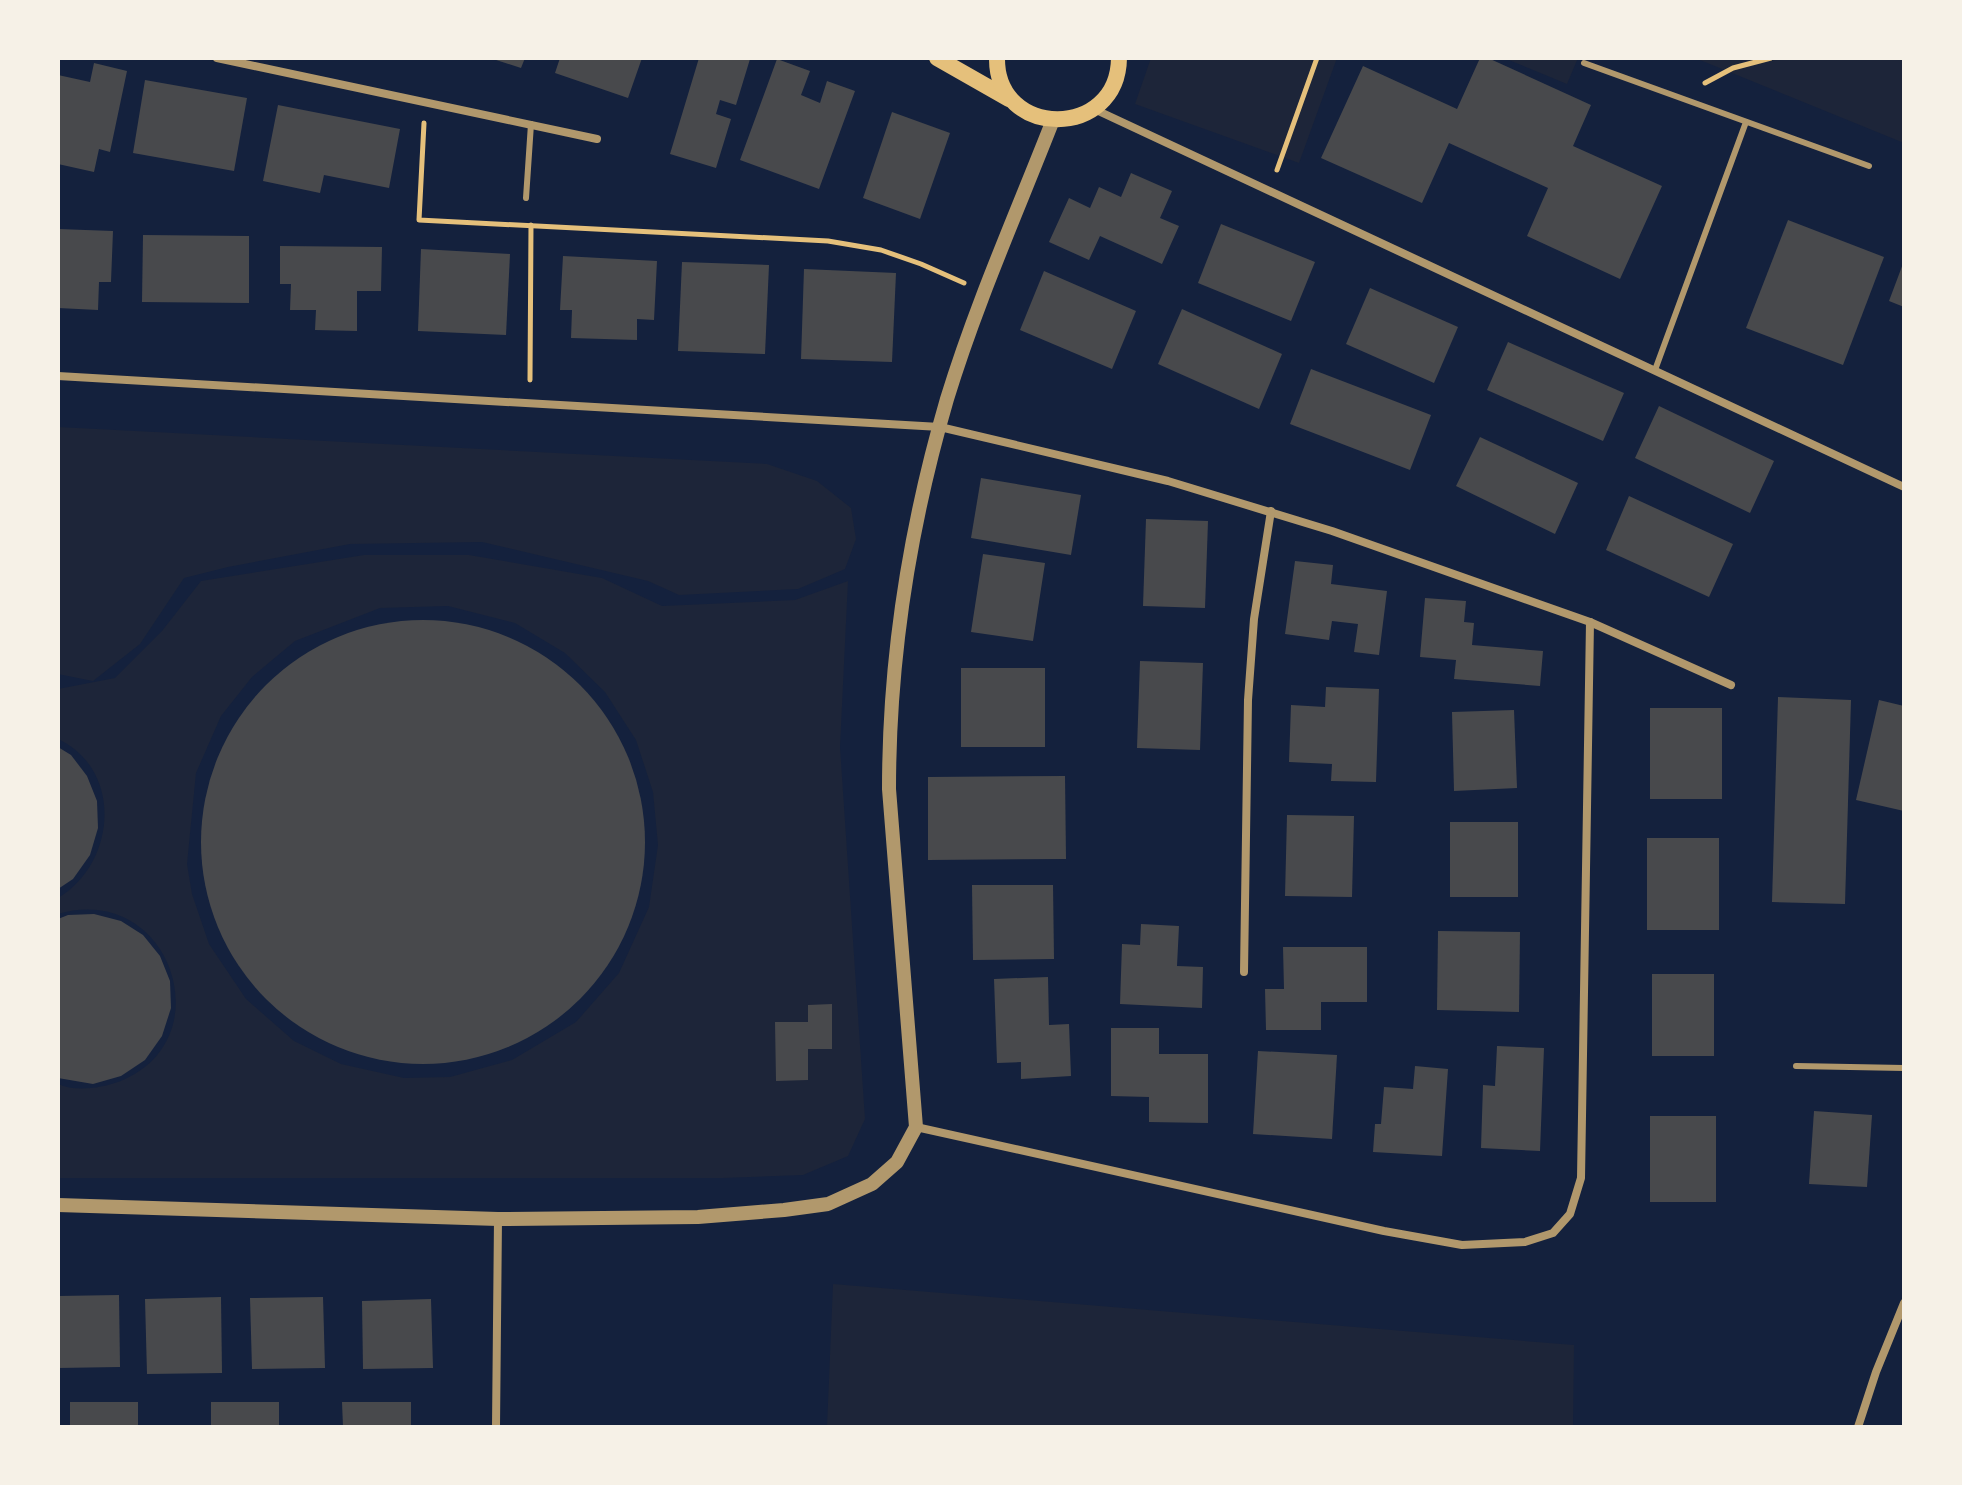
<svg xmlns="http://www.w3.org/2000/svg" width="1962" height="1485" font-family="Jost,sans-serif">
	<style>
		.green { fill: #1d2539; fill-rule: evenodd }
		.building { fill: #48494c }
		.lines { fill: none; stroke-linecap: round; stroke-linejoin: round }
		.path { stroke: #e5c07b; stroke-width: 5 }
		.service { stroke: #b1986c; stroke-width: 6 }
		.minor { stroke: #b1986c; stroke-width: 8 }
		.tertiary { stroke: #b1986c; stroke-width: 14 }
		.secondary { stroke: #e5c07b; stroke-width: 16 }
	</style>
	<rect width="100%" height="100%" fill="#14213d"/>
	<g class="green">
		<polygon points="1151,58 1337,58 1299,163 1135,104"/>
		<polygon points="1504,58 1578,58 1567,84"/>
		<polygon points="1695,58 1904,58 1904,143"/>
		<polygon points="58,427 767,464 817,481 851,508 856,539 845,569 798,589 679,595 648,581 482,542 350,544 228,567 184,578 140,644 93,681 58,674"/>
		<path d="M364,555h105l133,23 60,28 133,-6 53,-19 -8,166 25,372 -17,37 -45,19 -80,3h-665v-94c17,8 43,4 60,-2 107,-40 53,-201 -60,-168v-16c58,-34 66,-128 0,-159v-50l57,-11 47,-47 39,-50zM448,606l67,17 50,30 40,39 31,48 17,52 5,53 -9,62 -30,66 -43,49 -64,38 -62,17 -46,1 -63,-14 -47,-23 -48,-42 -37,-55 -17,-50 -5,-30 9,-91 25,-57 31,-39 43,-36 85,-33z"/>
		<polygon points="833,1284 1574,1345 1573,1427 827,1427"/>
	</g>
	<g class="building">
		<polygon points="490,58 525,58 521,68"/>
		<polygon points="560,58 642,58 628,98 555,73"/>
		<polygon points="699,58 750,59 736,105 720,100 716,114 731,119 716,168 670,154"/>
		<polygon points="1480,58 1488,58 1591,105 1573,146 1662,186 1620,279 1527,236 1548,188 1449,143 1422,203 1321,158 1363,66 1457,109"/>
		<polygon points="777,59 810,71 801,95 820,103 827,81 855,91 819,189 740,160"/>
		<polygon points="94,63 127,71 110,152 99,149 94,172 58,164 58,75 90,82"/>
		<polygon points="145,80 247,98 234,171 133,153"/>
		<polygon points="278,105 400,129 389,188 324,175 320,193 263,181"/>
		<polygon points="892,112 950,133 920,219 863,198"/>
		<polygon points="1131,173 1172,191 1160,218 1179,226 1162,264 1100,236 1089,260 1049,242 1069,198 1090,208 1099,187 1121,197"/>
		<polygon points="1788,220 1884,257 1843,365 1746,328"/>
		<polygon points="1221,224 1315,262 1291,321 1198,283"/>
		<polygon points="58,229 113,231 111,282 99,282 98,310 58,308"/>
		<polygon points="143,235 249,236 249,303 142,302"/>
		<polygon points="280,246 382,247 381,291 357,291 357,331 315,330 316,310 290,310 291,284 280,284"/>
		<polygon points="421,249 510,254 506,335 418,331"/>
		<polygon points="563,256 657,261 654,320 637,319 637,340 571,338 572,310 560,310"/>
		<polygon points="1904,261 1904,307 1889,301"/>
		<polygon points="682,262 769,265 765,354 678,351"/>
		<polygon points="804,269 896,273 892,362 801,359"/>
		<polygon points="1044,271 1136,311 1112,369 1020,330"/>
		<polygon points="1370,288 1458,327 1434,383 1346,344"/>
		<polygon points="1182,309 1282,354 1259,409 1158,364"/>
		<polygon points="1508,342 1624,393 1603,441 1487,390"/>
		<polygon points="1311,369 1431,415 1410,470 1290,424"/>
		<polygon points="1659,406 1774,461 1750,513 1635,458"/>
		<polygon points="1480,437 1578,483 1555,534 1456,486"/>
		<polygon points="981,478 1081,495 1071,555 971,538"/>
		<polygon points="1629,496 1733,544 1709,597 1606,550"/>
		<polygon points="1146,519 1208,521 1205,608 1143,606"/>
		<polygon points="983,554 1045,563 1033,641 971,632"/>
		<polygon points="1295,561 1333,565 1331,584 1387,591 1379,655 1354,652 1358,624 1332,621 1329,640 1285,634"/>
		<polygon points="1425,598 1466,601 1464,622 1474,623 1472,645 1543,651 1540,686 1454,679 1456,660 1420,657"/>
		<circle cx="423" cy="842" r="222"/>
		<polygon points="1140,661 1203,663 1200,750 1137,748"/>
		<rect x="961" y="668" width="84" height="79"/>
		<polygon points="1326,687 1379,689 1376,782 1331,781 1332,764 1289,762 1291,705 1325,707"/>
		<polygon points="1778,697 1851,700 1845,904 1772,902"/>
		<polygon points="1879,700 1904,706 1904,811 1856,800"/>
		<rect x="1650" y="708" width="72" height="91"/>
		<polygon points="1514,710 1517,788 1454,791 1452,712"/>
		<polygon points="58,747 71,755 87,776 97,801 98,828 90,855 73,879 58,889"/>
		<polygon points="1065,776 1066,859 928,860 928,777"/>
		<polygon points="1287,815 1354,816 1352,897 1285,896"/>
		<rect x="1450" y="822" width="68" height="75"/>
		<rect x="1647" y="838" width="72" height="92"/>
		<polygon points="972,885 1053,885 1054,959 973,960"/>
		<polygon points="94,914 121,921 143,935 160,956 170,981 171,1008 162,1036 145,1060 121,1076 93,1084 58,1078 58,919 68,915"/>
		<polygon points="1141,924 1179,926 1177,966 1203,967 1202,1008 1120,1004 1122,944 1140,945"/>
		<polygon points="1438,931 1520,932 1519,1012 1437,1010"/>
		<polygon points="1283,947 1367,947 1367,1002 1321,1002 1321,1030 1266,1030 1265,989 1284,989"/>
		<rect x="1652" y="974" width="62" height="82"/>
		<polygon points="1048,977 1049,1025 1069,1024 1071,1076 1021,1079 1021,1062 997,1063 994,979"/>
		<polygon points="832,1004 832,1049 808,1049 808,1080 776,1081 775,1022 808,1022 808,1005"/>
		<polygon points="1111,1028 1159,1028 1159,1054 1208,1054 1208,1123 1149,1122 1149,1097 1111,1096"/>
		<polygon points="1497,1046 1544,1048 1540,1151 1481,1148 1483,1085 1495,1086"/>
		<polygon points="1258,1051 1337,1055 1332,1139 1253,1134"/>
		<polygon points="1415,1066 1448,1069 1442,1156 1373,1152 1375,1124 1381,1124 1384,1087 1413,1089"/>
		<polygon points="1814,1111 1872,1115 1867,1187 1809,1184"/>
		<rect x="1650" y="1116" width="66" height="86"/>
		<polygon points="119,1295 120,1367 58,1368 58,1296"/>
		<polygon points="221,1297 222,1373 147,1374 145,1299"/>
		<polygon points="323,1297 325,1368 252,1369 250,1298"/>
		<polygon points="431,1299 433,1368 363,1369 362,1301"/>
		<rect x="70" y="1402" width="68" height="25"/>
		<rect x="211" y="1402" width="68" height="25"/>
		<polygon points="342,1402 411,1402 411,1427 343,1427"/>
	</g>
	<g class="lines">
		<g class="path">
			<polyline points="1705,83 1733,68 1771,58"/>
			<polyline points="424,123 419,220 828,241 881,250 921,264 964,283"/>
			<polyline points="1277,170 1317,58"/>
			<polyline points="530,380 531,225"/>
		</g>
		<g class="service">
			<polyline points="1584,63 1869,166"/>
			<polyline points="526,198 531,124"/>
			<polyline points="1655,370 1746,122"/>
			<polyline points="1796,1066 1904,1068"/>
		</g>
		<g class="minor">
			<polyline points="217,58 597,139"/>
			<polyline points="1094,109 1904,487"/>
			<polyline points="58,376 940,427 1168,481 1332,531 1590,622 1731,685"/>
			<polyline points="1244,972 1248,700 1254,619 1271,511"/>
			<polyline points="916,1127 1384,1231 1462,1245 1525,1242 1553,1233 1570,1214 1581,1178 1590,622"/>
			<polyline points="496,1427 498,1219"/>
			<polyline points="1858,1427 1876,1372 1904,1303"/>
		</g>
		<path class="tertiary" d="M58,1205l440,14 200,-2 86,-7 44,-6 44,-20 25,-22 19,-35 -27,-338c0,-132 21,-263 58,-390 29,-95 70,-187 106,-279"/>
		<g class="secondary">
			<polyline points="937,58 1009,99"/>
			<path d="M997,58c-1,81 121,82 122,0"/>
		</g>
	</g>
	<rect width="1962" height="1485" fill="none" stroke="#f6f1e7" stroke-width="120"/>
</svg>
